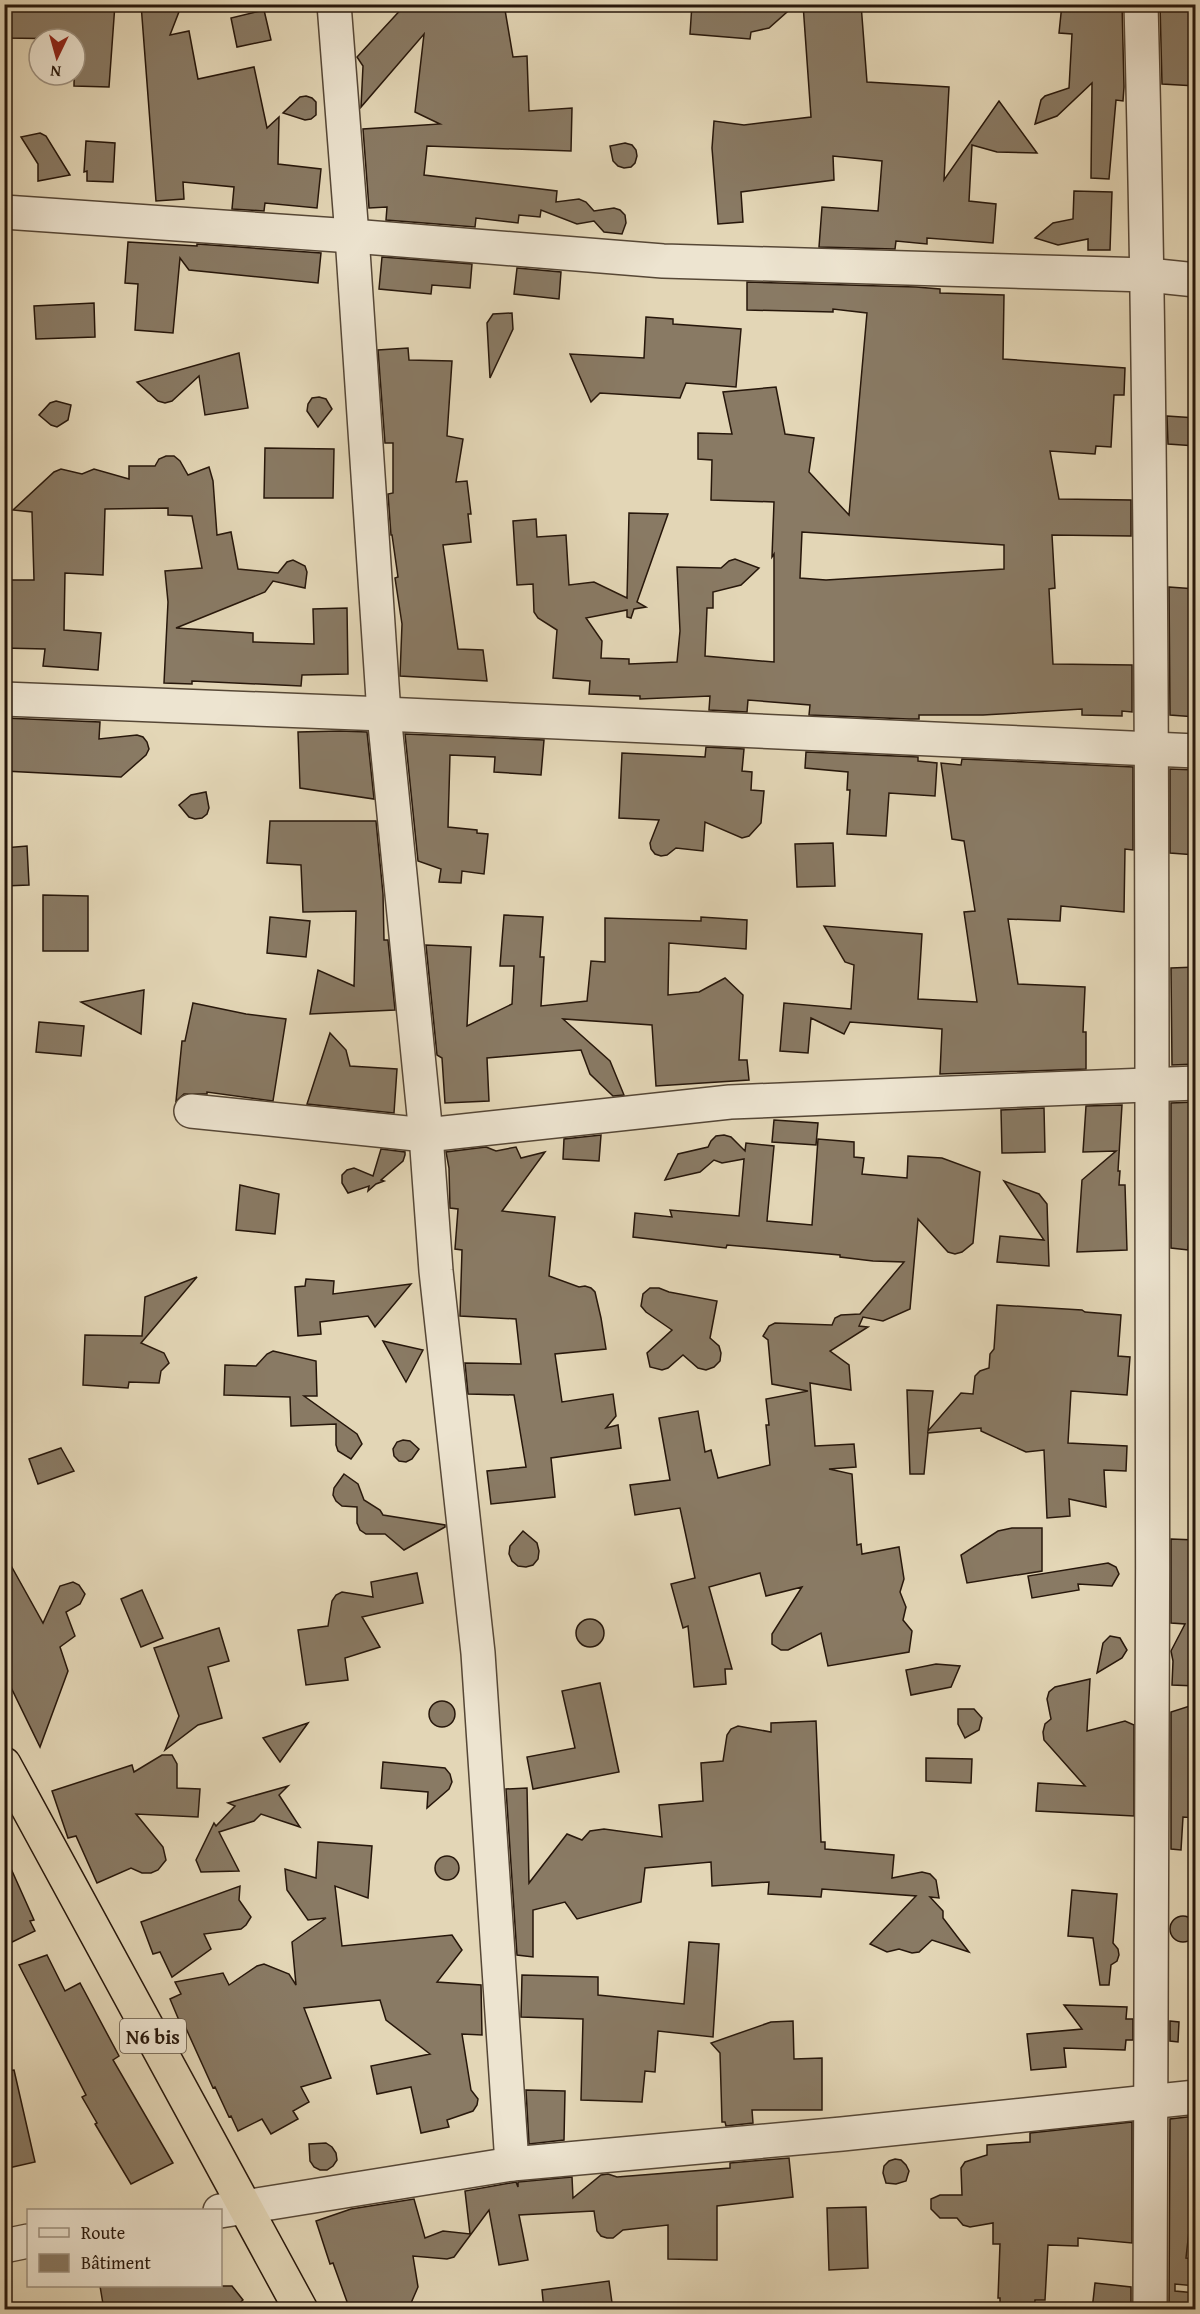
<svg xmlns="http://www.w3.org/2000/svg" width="1200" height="2314" font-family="'Gentium Book Plus',serif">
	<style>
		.building { fill: #897a64; stroke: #27170b; stroke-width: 1.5; fill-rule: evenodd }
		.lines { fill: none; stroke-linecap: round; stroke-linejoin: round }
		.street-casing { stroke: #564736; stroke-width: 36 }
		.highway-casing { stroke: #27170b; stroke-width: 36 }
		.street { stroke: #ede4d0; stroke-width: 33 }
		.highway { stroke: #e3d6b6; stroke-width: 33 }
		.labels { text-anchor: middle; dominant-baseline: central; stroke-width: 4.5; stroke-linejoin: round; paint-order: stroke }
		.shield { fill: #ede4d0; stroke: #625446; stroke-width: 1.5 }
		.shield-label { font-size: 20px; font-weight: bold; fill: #27170b }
	</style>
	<rect width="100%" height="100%" fill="#e3d6b6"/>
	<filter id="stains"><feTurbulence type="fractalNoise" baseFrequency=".00333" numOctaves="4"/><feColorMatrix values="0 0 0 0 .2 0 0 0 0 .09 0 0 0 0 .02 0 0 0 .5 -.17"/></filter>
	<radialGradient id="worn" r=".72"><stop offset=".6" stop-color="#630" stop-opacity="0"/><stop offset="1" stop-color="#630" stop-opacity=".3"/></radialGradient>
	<g class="building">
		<polygon points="4,4 115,4 109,87 74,86 75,39 4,38"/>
		<polygon points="141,4 182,4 170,35 189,31 198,79 254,67 267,128 279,117 278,164 321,169 317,208 265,203 264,211 232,209 234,187 183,182 184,199 156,201"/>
		<polygon points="406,4 504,4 513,57 527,56 529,111 572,108 571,151 427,146 424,175 557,191 556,202 579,199 586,202 594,211 614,208 620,210 625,215 626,223 622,234 604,232 594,221 577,224 541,210 540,217 519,215 518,223 476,218 475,227 386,220 387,207 369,208 363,129 440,124 415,112 424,34 361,107 363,66 357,57"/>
		<polygon points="692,4 796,4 769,28 751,32 750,39 690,34"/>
		<polygon points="803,4 861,4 867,82 949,87 944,180 999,101 1037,153 997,152 972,145 969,201 996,204 993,243 927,238 927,244 896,241 895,249 819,247 822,207 878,211 882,161 833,156 834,180 741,192 743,222 718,224 712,148 714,121 744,125 811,117"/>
		<polygon points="1062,4 1122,4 1124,87 1123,101 1116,100 1109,179 1091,178 1092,83 1057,116 1035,124 1041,100 1045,96 1069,88 1072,34 1059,33"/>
		<polygon points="1160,4 1196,4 1196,86 1162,84"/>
		<polygon points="264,10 271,40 237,47 231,18"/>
		<polygon points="306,96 312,98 316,102 316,115 311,119 305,120 283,113 300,97"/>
		<polygon points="40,133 46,136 70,175 38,181 38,164 21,137"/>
		<polygon points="86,141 115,143 113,182 87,181 87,171 84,172"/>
		<polygon points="625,143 632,145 636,150 637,156 635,163 631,167 624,168 618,166 613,161 610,146"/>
		<polygon points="1074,191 1112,192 1110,250 1088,250 1088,239 1058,245 1035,238 1053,223 1073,219"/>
		<polygon points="128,242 197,246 197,244 321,253 318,283 189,270 180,258 173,333 135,330 138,284 125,283"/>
		<polygon points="382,257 472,264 470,288 432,285 431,294 379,289"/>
		<polygon points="517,268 561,272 559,299 514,294"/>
		<path d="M747,282l169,5 24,2v4l64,2 -1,64 122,9 -1,27h-10l-3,52 -15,-1 -1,8 -45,-3 9,48 72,1v36l-79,-1 3,53 -6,1 4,75 79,1v47l-10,-1v5l-40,-1v-6l-99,6h-64v4h-10l-100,-4 1,-10 -62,-5 -1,12 -38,-2 1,-14 -70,3v-3l-51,-2 1,-13 -37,-3 4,-48 -19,-12 -4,-6 -1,-28 -16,1 -4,-64 23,-2 1,18 29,-2 3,50 25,-3 33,16 2,-85 39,1 -31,88 9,5 -12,2 -3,9 -4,-1v-7l-41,8 16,23 -1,17 28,1v5l48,-2 3,-31 -3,-64 44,1 8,-7 6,-2 24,9 -18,17 -28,7v16h-6l-2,48 69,6v-108l-2,3 2,-55 -63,-2 1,-40 -14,-1v-26l34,1 -9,-42 53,-5 9,47 29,4 -5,34 40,43 18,-202 -34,-4v3l-86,-2zM802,532l202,13v24l-178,11 -26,-2z"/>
		<polygon points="94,303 95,337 36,339 34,306"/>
		<polygon points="512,313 513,329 490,378 487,323 493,314"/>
		<polygon points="646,317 673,319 673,324 741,329 736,387 686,383 680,398 600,393 591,402 570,354 644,358"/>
		<polygon points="408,348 409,360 452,361 447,436 463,439 456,482 467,481 471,514 468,514 471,542 443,545 458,649 483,650 487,681 400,676 402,624 395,578 398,577 392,535 391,535 388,494 393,493 393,443 385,443 378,350"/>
		<polygon points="239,353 248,408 205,415 199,376 172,401 165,403 158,401 137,382"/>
		<polygon points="319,397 326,399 332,409 318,427 307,411 308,404 312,398"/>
		<polygon points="56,401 71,405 68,420 57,427 51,425 39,415 50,403"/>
		<polygon points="1167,416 1196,418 1196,446 1168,444"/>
		<polygon points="265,448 334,449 333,498 264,498"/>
		<polygon points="166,456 174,456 180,461 188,475 209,467 213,481 217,535 231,532 238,569 278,573 287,562 293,560 305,566 307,572 305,588 273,581 265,592 176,628 253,633 253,642 314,644 313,609 347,608 348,674 302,675 301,686 192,681 192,684 164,683 168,602 165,571 202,568 192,516 168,515 168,508 105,509 103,575 65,573 64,630 101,633 98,670 43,666 45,649 4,648 4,580 34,580 32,512 13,510 54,472 61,469 82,474 94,469 129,479 129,466 155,466 159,459"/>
		<polygon points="1169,587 1196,589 1196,717 1170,715"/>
		<polygon points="4,718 100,722 99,739 137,735 143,737 147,742 149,749 146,755 121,777 4,771"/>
		<polygon points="340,731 367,732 374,799 300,788 298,732"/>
		<polygon points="405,734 544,740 541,775 494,772 495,757 450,755 448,827 477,830 477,833 488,834 484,874 462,871 461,883 439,882 441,869 418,861"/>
		<polygon points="706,747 744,749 742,771 752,772 751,790 764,791 761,823 749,836 742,838 705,822 703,851 676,848 667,855 661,856 655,854 651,849 650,843 659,820 619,818 622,753 705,757"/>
		<polygon points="806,752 918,757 918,761 937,763 935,796 889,793 886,836 847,834 850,790 847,790 848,772 805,768"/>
		<polygon points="962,759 1133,767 1133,850 1125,849 1124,912 1061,906 1060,921 1008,919 1018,984 1085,987 1083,1032 1086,1032 1086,1069 940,1074 942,1029 850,1022 844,1034 811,1018 808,1053 780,1051 784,1003 851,1009 854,965 845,962 824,926 922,934 918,999 977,1002 964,912 975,911 964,841 952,839 941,763 961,765"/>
		<polygon points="1170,769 1196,770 1196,855 1170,853"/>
		<polygon points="206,792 209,808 207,814 202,818 195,819 189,817 179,805 191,795"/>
		<polygon points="270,821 376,821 383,894 384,940 388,940 395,1010 310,1014 318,970 354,986 356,911 303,912 301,865 267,863"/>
		<polygon points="833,843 835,886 797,887 795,844"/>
		<polygon points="27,846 29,885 4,886 4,848"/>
		<polygon points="43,895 88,896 88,951 43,951"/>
		<polygon points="504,915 543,917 540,957 544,957 541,1006 587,1001 591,961 605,962 605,918 701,921 701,917 747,920 746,949 669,943 668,995 699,992 725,978 743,995 739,1060 747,1060 749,1080 656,1086 652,1025 563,1019 610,1061 624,1095 613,1096 590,1074 581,1050 487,1058 489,1101 445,1103 442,1058 437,1055 426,945 471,947 467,1026 512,1004 514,966 500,966"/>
		<polygon points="270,917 310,921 306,957 267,953"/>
		<polygon points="1196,967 1196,1064 1172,1065 1171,968"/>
		<polygon points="144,990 141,1034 81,1002"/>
		<polygon points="193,1003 246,1014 286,1019 273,1101 207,1092 207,1094 184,1094 176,1101 182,1041 185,1041"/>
		<polygon points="39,1022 84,1026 81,1056 36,1052"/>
		<polygon points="330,1033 346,1050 350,1066 397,1069 394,1113 307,1104"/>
		<polygon points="1196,1102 1196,1231 1190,1231 1188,1250 1171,1248 1171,1103"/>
		<polygon points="1122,1105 1118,1171 1120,1171 1119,1185 1125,1185 1127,1250 1077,1252 1082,1180 1116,1151 1083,1152 1086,1106"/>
		<polygon points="1044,1108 1045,1152 1002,1153 1001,1110"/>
		<polygon points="774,1120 818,1123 816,1145 772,1142"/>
		<polygon points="601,1135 599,1161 563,1159 564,1139"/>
		<polygon points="724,1135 731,1137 745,1151 746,1143 774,1146 767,1221 812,1225 818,1139 854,1142 854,1157 864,1158 862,1174 907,1178 908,1156 942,1158 980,1172 973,1243 962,1252 955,1254 948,1252 918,1219 910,1309 883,1321 863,1317 859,1326 868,1327 830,1351 849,1365 851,1390 810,1383 815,1446 854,1444 856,1467 829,1469 852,1474 857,1545 861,1544 862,1554 899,1547 904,1579 900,1592 906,1607 903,1620 912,1631 909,1652 828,1666 821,1633 788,1650 781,1650 772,1644 772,1634 802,1587 766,1596 760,1573 709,1587 732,1669 725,1669 726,1684 694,1687 688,1626 683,1628 671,1584 695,1578 680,1508 635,1515 630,1485 670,1480 659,1418 698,1411 705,1452 711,1450 718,1478 770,1465 766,1425 769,1425 766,1399 808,1391 772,1384 768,1340 763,1336 769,1326 775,1323 832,1325 835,1318 841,1315 860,1314 904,1262 873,1261 840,1257 840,1255 727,1245 726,1248 633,1237 635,1213 672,1217 670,1210 739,1216 744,1159 722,1163 714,1160 700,1172 665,1180 678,1154 708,1147 711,1141 716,1136"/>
		<polygon points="486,1147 496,1151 516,1147 521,1158 545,1152 502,1211 555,1217 549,1276 579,1287 585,1286 591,1288 595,1292 601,1318 606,1349 555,1354 562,1402 613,1394 616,1416 606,1428 618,1425 621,1448 551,1458 555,1497 491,1504 487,1471 526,1467 514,1395 468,1394 465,1363 521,1364 516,1319 460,1316 462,1250 455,1249 458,1209 450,1208 449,1168 446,1152"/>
		<polygon points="381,1149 405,1152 405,1155 403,1161 381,1180 384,1181 376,1184 368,1191 369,1186 348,1193 342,1183 342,1175 347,1170 354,1168 373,1176"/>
		<polygon points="1004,1181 1039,1194 1047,1204 1049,1266 997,1262 1000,1236 1044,1240"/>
		<polygon points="240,1185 279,1194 275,1234 236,1230"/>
		<polygon points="197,1277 141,1343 164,1353 169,1363 161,1371 159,1383 129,1382 128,1388 83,1385 85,1335 142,1336 145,1297"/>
		<polygon points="306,1279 334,1281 333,1294 411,1284 375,1327 368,1316 320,1322 321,1334 298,1336 295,1287 305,1286"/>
		<polygon points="650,1288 659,1288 669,1292 717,1301 710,1338 719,1346 721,1353 720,1361 714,1367 706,1370 698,1368 683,1355 668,1368 662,1370 650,1367 647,1353 672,1330 646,1312 641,1306 643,1294"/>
		<polygon points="997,1305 1082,1310 1085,1312 1121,1315 1118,1356 1130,1357 1127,1395 1071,1391 1068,1443 1127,1446 1126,1471 1104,1470 1106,1507 1069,1499 1070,1516 1047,1518 1044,1450 1026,1452 981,1431 981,1428 928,1433 924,1474 910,1474 907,1390 933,1391 928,1431 961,1393 973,1394 975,1376 980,1371 989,1368 990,1354 994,1349"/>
		<polygon points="383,1341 423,1350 406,1382"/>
		<polygon points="273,1351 316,1361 317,1396 304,1396 357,1434 362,1444 351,1459 338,1451 336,1445 336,1424 291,1426 290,1397 224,1395 225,1365 256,1366 267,1354"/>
		<polygon points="403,1440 410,1441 419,1449 412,1459 406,1462 399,1461 394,1456 393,1449 397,1442"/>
		<polygon points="61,1448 74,1471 38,1484 29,1459"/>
		<polygon points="344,1474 358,1484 364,1500 380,1510 383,1515 445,1525 445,1527 404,1550 385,1534 366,1534 360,1530 357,1523 357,1507 342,1506 336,1501 333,1495 334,1488"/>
		<polygon points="1012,1528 1042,1528 1042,1571 967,1583 961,1555 998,1531"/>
		<polygon points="523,1531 537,1543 539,1551 538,1559 533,1565 526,1567 518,1566 512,1561 509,1554 510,1546"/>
		<polygon points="1171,1539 1196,1540 1196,1686 1172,1685 1173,1661 1171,1651 1185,1624 1171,1623"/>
		<polygon points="4,1553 43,1623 60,1586 73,1582 79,1585 85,1594 80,1604 66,1612 75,1636 60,1647 68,1671 40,1747 4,1673"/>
		<polygon points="1108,1563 1116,1567 1119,1574 1112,1586 1078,1584 1079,1590 1032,1598 1028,1576"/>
		<polygon points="417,1573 423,1603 362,1617 380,1647 345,1658 348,1680 306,1685 298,1630 328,1626 332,1601 336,1595 342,1592 373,1597 371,1582"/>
		<polygon points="142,1590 163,1638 141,1647 121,1599"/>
		<circle cx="590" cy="1633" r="14"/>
		<polygon points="219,1628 229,1661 208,1667 222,1718 198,1725 165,1750 179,1716 154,1648"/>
		<polygon points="1110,1636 1120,1638 1127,1650 1122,1658 1097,1673 1103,1643"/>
		<polygon points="936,1664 960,1666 951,1687 911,1695 906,1670"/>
		<polygon points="1090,1679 1087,1731 1125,1721 1134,1725 1134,1816 1036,1811 1038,1783 1085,1786 1044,1740 1043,1732 1045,1724 1051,1719 1047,1699 1049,1692 1055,1687"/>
		<polygon points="600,1683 619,1772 533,1789 527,1757 575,1748 562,1691"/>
		<circle cx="442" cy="1714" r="13"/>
		<polygon points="1196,1704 1196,1818 1183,1817 1181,1850 1171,1849 1171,1712"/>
		<polygon points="958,1709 974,1709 982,1718 979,1730 965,1738 958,1724"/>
		<polygon points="816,1721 821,1842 825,1842 825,1849 894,1855 892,1878 922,1872 930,1874 936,1880 939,1898 930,1897 943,1911 943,1918 969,1952 932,1940 919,1952 912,1953 899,1949 887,1952 870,1944 916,1896 822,1889 821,1897 768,1894 769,1882 712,1886 711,1862 645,1868 641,1902 577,1919 565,1902 533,1910 533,1957 517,1955 506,1789 527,1788 529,1883 567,1834 582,1840 590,1831 604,1829 662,1837 659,1805 703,1801 701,1763 723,1761 727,1735 731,1729 738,1726 771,1732 771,1723"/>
		<polygon points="308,1723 280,1762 263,1738"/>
		<polygon points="162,1755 172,1755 177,1764 177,1788 200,1789 198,1817 136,1814 163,1847 166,1860 158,1870 151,1873 142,1873 131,1868 97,1883 76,1836 68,1838 52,1791 132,1765 134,1772"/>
		<polygon points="926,1758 972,1759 971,1783 926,1781"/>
		<polygon points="383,1762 445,1768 450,1774 452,1782 449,1789 427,1808 428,1792 381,1788"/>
		<polygon points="288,1786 279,1795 300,1827 261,1814 254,1821 219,1832 239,1871 201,1872 196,1860 214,1823 216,1826 235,1806 228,1803"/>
		<polygon points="318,1842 372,1846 368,1898 335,1886 342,1946 452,1935 462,1950 437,1982 481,1985 482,2035 462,2034 471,2090 478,2099 477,2105 473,2111 447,2120 449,2127 421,2133 411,2087 377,2094 371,2066 430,2054 386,2020 380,2000 304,2008 331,2078 301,2087 309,2102 293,2111 298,2119 271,2134 262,2119 238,2131 231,2116 229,2117 215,2087 213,2088 184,2024 181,2025 170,1999 181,1994 175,1982 223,1973 229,1985 257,1966 264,1964 289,1974 296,1985 292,1942 326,1918 308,1920 287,1890 285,1869 316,1878"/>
		<polygon points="4,1853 34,1920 30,1921 35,1931 4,1946"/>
		<circle cx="447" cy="1868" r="12"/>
		<polygon points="240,1886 239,1900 251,1917 246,1925 241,1929 204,1934 211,1949 172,1977 160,1952 153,1954 141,1922"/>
		<polygon points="1072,1890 1117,1894 1113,1943 1118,1949 1119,1955 1117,1961 1111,1965 1109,1985 1100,1985 1093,1938 1068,1936"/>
		<circle cx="1183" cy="1929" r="13"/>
		<polygon points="689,1942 719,1944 713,2037 658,2031 655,2072 645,2071 642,2102 581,2100 583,2019 521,2017 522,1975 598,1977 598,1995 684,2004"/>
		<polygon points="47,1955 65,1991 80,1983 119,2056 113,2060 173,2163 131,2184 95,2124 97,2123 82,2097 86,2095 19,1965"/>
		<polygon points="1064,2005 1127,2007 1126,2019 1133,2019 1133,2040 1126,2040 1125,2050 1064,2048 1066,2067 1031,2070 1027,2034 1082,2029"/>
		<polygon points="793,2021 794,2059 822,2058 822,2110 752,2110 753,2123 726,2126 725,2122 722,2122 720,2053 711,2043 771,2022"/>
		<polygon points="1170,2021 1179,2022 1178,2042 1170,2041"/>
		<polygon points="14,2070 35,2162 4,2169 4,2071"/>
		<polygon points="526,2090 565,2091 564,2140 529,2144"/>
		<polygon points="1196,2116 1196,2195 1193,2195 1186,2258 1196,2259 1196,2286 1175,2284 1175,2291 1196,2293 1196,2310 1169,2310 1170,2119"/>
		<polygon points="1132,2122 1132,2243 1078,2238 1078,2246 1048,2245 1045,2300 1035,2300 1034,2310 1000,2310 1000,2298 998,2298 1000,2244 993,2244 993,2223 970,2227 963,2225 957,2218 940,2218 931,2209 931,2199 940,2195 962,2195 961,2168 965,2162 987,2155 987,2145 1030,2142 1030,2133"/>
		<polygon points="326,2143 332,2147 336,2153 337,2160 333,2166 327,2170 320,2170 314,2167 310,2161 309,2144"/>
		<polygon points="789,2158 793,2197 717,2206 717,2260 668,2259 668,2225 623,2230 613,2238 607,2238 601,2236 597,2231 594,2211 519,2215 528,2260 499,2265 489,2210 454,2257 447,2259 413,2256 418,2287 408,2310 350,2310 333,2263 330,2264 316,2221 351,2209 414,2199 425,2238 443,2231 470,2234 465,2191 516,2182 518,2187 518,2182 572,2177 573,2198 601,2175 608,2174 617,2177 730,2168 730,2163"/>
		<polygon points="895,2159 901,2160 906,2165 909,2171 906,2181 896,2184 886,2183 883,2173 884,2166 889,2161"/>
		<polygon points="866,2207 868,2268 829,2270 827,2208"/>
		<polygon points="609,2281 613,2310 544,2310 542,2290"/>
		<polygon points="1095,2283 1131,2287 1131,2310 1092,2310"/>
		<polygon points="100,2286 232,2286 243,2300 231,2310 104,2310"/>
	</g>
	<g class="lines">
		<g class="street-casing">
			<g id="street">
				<polyline points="334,4 352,236 384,714 426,1135 436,1271 478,1653 512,2164"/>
				<path d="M1141,4c10,379 11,757 11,1136 1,390 1,780 -2,1170"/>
				<polyline points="4,212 352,236 663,261 1148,275 1196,280"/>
				<polyline points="4,699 384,714 1196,751"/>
				<polyline points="191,1111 426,1135 730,1102 1196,1083"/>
				<polyline points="220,2211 512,2164 842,2134 1196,2097"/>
				<polyline points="4,2246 28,2241"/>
			</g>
		</g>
		<g class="highway-casing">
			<polyline id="highway" points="4,1764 301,2310"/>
		</g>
		<use href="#street" class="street"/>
		<use href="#highway" class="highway"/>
	</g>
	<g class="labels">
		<rect class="shield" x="120" y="2019" width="66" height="34" rx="4.5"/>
		<g class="shield-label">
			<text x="153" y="2036">N6 bis</text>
		</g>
	</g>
	<rect width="1200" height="2314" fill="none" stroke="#e3d6b6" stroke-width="24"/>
	<rect x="6" y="6" width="1188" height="2302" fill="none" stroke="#27170b" stroke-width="3"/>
	<rect x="12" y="12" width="1176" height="2290" fill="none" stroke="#27170b" stroke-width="1.5"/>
	<rect x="27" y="2209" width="195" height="78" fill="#ede4d0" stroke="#9e9281" stroke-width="1.5"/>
	<rect x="39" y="2228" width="30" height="9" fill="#ede4d0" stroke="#9e9281" stroke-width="1.5"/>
	<text x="81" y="2239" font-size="18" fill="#27170b">Route</text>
	<rect x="39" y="2254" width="30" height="18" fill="#897a64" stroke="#9e9281" stroke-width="1.5"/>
	<text x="81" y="2269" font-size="18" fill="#27170b">Bâtiment</text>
	<g transform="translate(57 57) rotate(185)"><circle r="28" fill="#ede4d0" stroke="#9e9281" stroke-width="1.5"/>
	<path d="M0-4.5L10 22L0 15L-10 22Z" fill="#8f2418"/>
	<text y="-9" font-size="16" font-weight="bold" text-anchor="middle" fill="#27170b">N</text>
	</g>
	<rect width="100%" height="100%" filter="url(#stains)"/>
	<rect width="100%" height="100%" fill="url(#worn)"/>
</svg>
